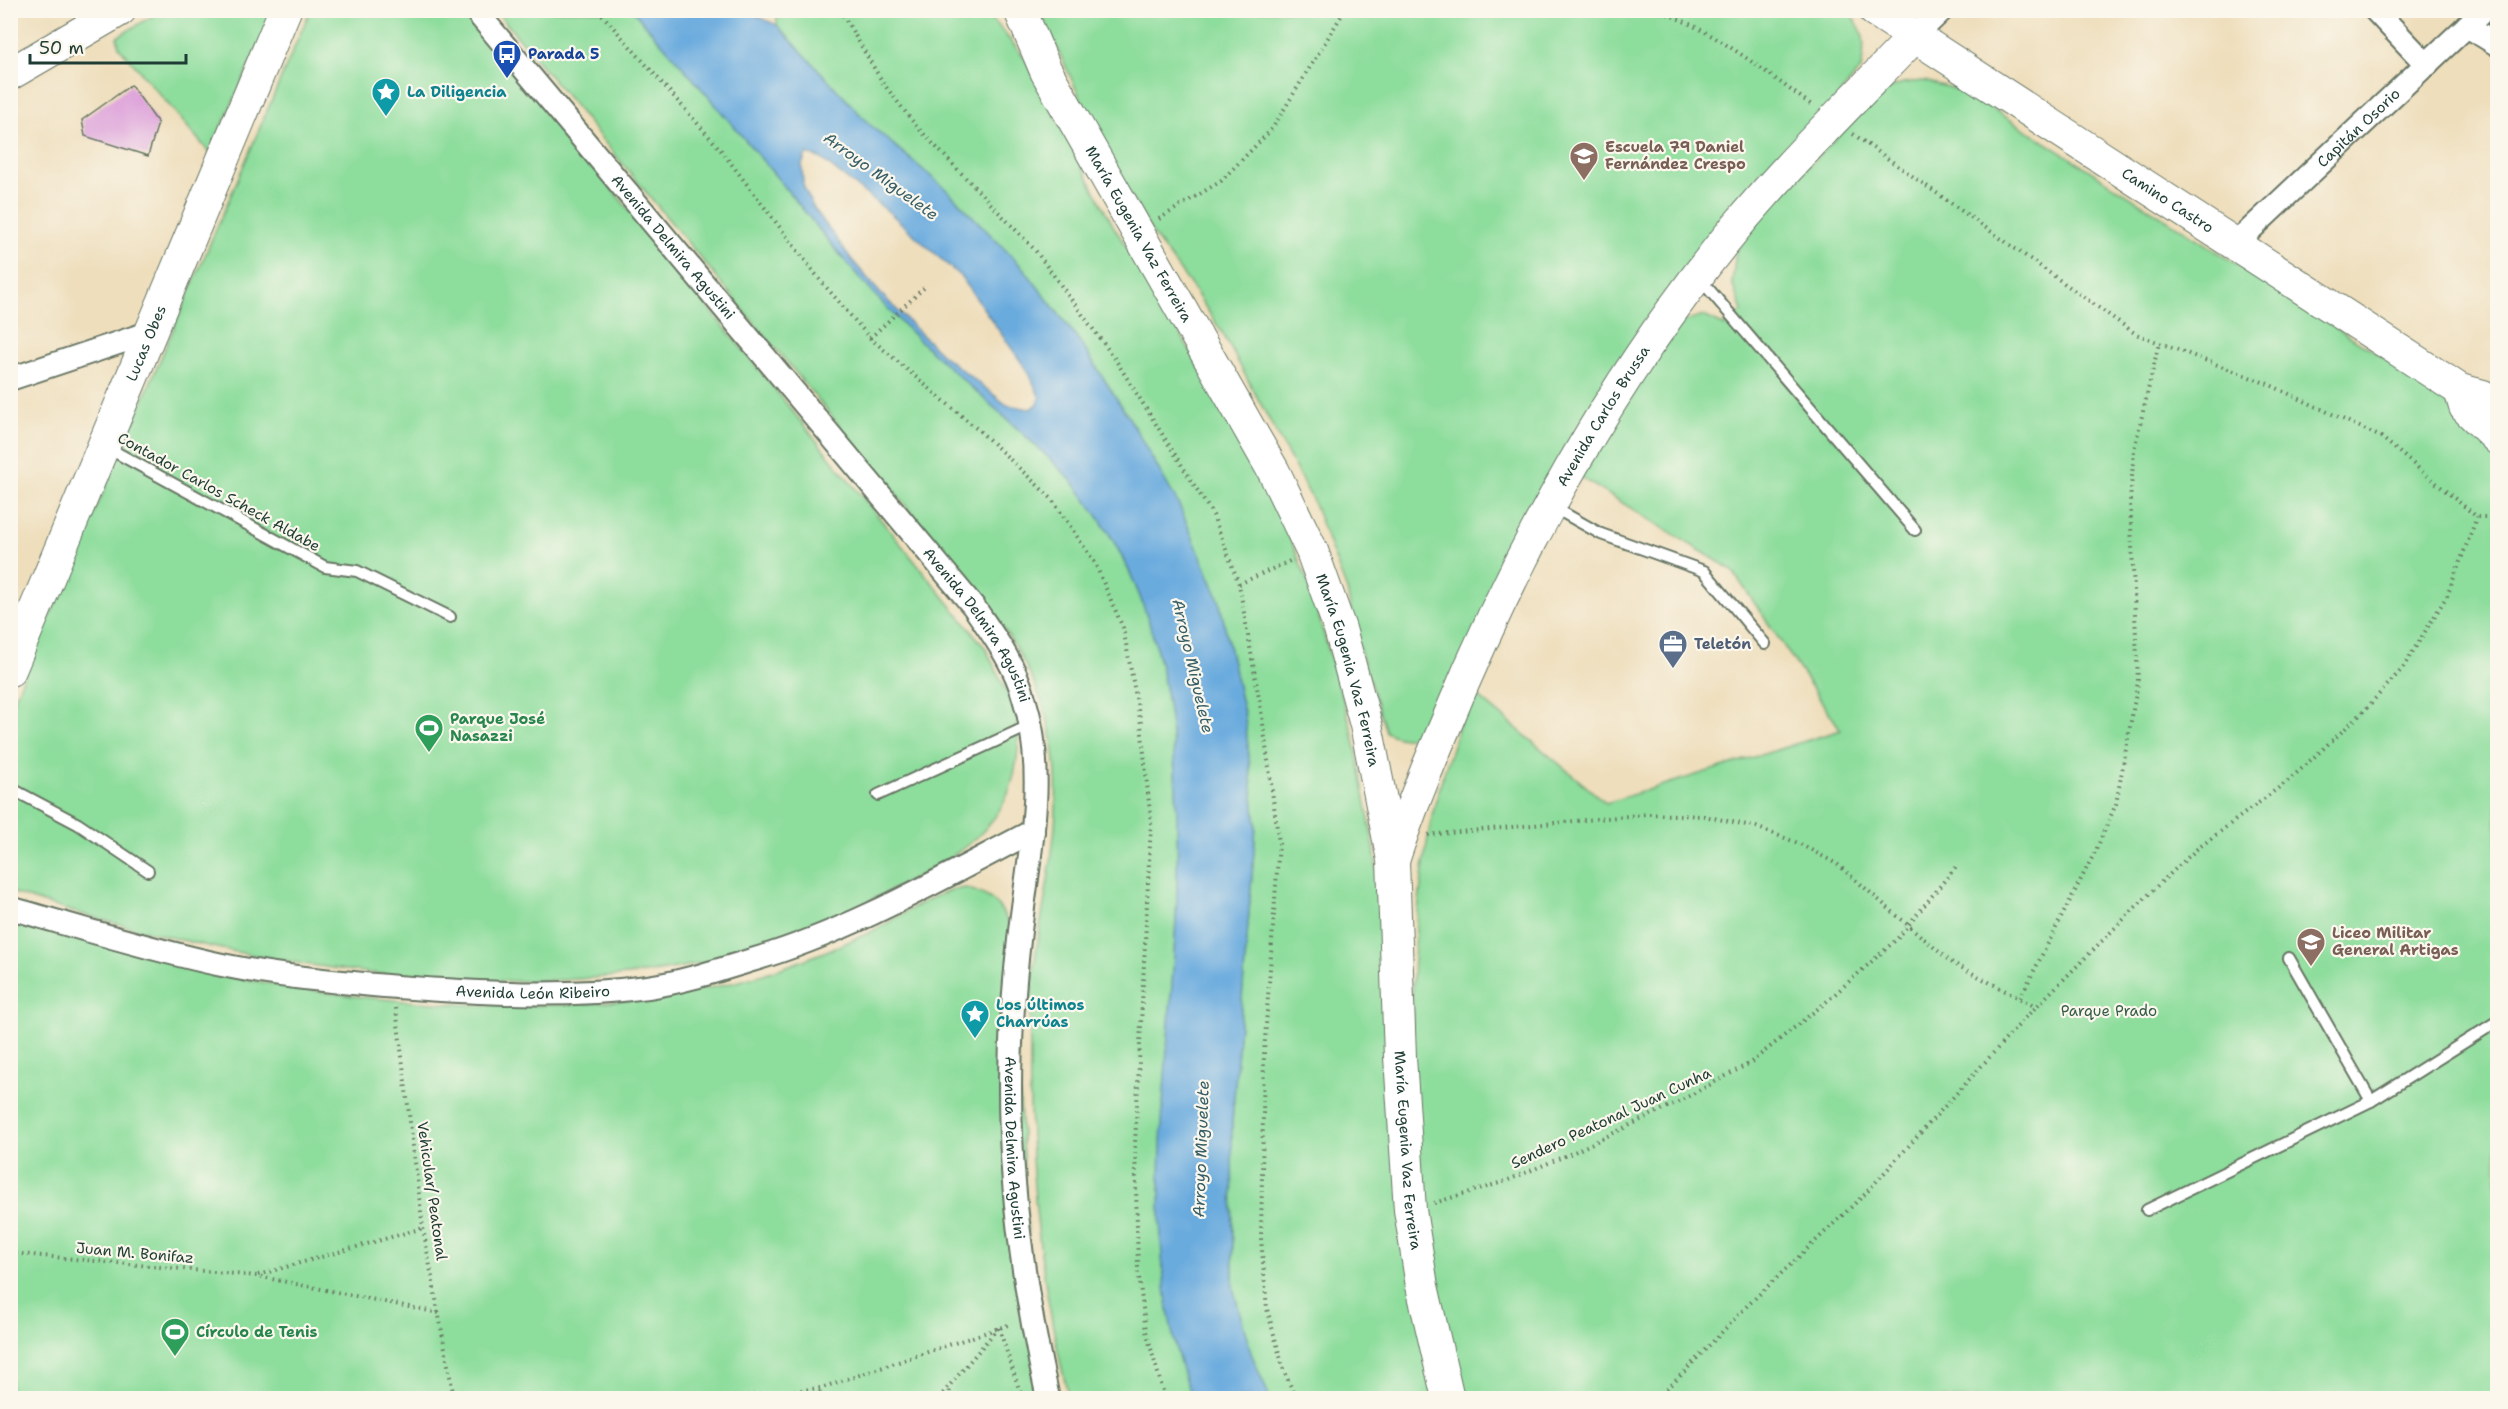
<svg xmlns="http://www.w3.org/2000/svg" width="2508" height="1409" font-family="'Shantell Sans',sans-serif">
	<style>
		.green { fill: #8ddd9c; stroke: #568d68; stroke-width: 1.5 }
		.water { fill: #6aabde; stroke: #447489; stroke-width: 1.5; fill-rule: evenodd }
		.building { fill: #dda2da }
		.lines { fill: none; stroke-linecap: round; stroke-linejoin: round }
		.lane-casing { stroke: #677564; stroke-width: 14 }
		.street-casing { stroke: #677564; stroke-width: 26 }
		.secondary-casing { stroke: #677564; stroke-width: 34 }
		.path { stroke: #677564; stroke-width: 4; stroke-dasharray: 1.5 4.5; stroke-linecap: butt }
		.lane { stroke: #fff; stroke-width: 10 }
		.street { stroke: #fff; stroke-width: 22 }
		.secondary { stroke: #fff; stroke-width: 32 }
		.labels { text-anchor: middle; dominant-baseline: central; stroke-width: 4.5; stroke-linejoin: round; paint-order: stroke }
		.transit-label { font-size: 15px; font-weight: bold; fill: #164399; stroke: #fbf7ec; text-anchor: start }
		.culture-label { font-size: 15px; font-weight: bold; fill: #0d838f; stroke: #fbf7ec; text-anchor: start }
		.street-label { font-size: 15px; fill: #1f3d34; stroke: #fbf7ec }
		.education-label { font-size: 15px; font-weight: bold; fill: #785e54; stroke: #fbf7ec; text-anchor: start }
		.service-label { font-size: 15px; font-weight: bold; fill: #4e5e75; stroke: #fbf7ec; text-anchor: start }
		.leisure-label { font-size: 15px; font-weight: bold; fill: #27864d; stroke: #fbf7ec; text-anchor: start }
		.park-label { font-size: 15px; fill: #355d49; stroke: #fbf7ec }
		.water-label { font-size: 16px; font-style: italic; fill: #365e67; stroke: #fbf7ec }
	</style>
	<rect width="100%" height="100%" fill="#fbf7ec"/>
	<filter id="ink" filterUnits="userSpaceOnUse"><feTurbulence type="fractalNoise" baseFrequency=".0167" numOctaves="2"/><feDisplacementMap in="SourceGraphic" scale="12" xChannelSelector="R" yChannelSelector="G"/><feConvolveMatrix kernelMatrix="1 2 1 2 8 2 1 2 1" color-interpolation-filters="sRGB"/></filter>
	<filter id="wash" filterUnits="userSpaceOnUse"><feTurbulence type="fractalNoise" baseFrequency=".008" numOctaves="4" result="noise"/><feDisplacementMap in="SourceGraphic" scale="24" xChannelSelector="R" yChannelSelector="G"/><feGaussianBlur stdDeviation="1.35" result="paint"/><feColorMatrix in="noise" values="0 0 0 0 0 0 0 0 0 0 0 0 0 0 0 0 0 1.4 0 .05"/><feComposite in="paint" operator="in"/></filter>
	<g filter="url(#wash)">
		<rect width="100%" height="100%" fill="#eedebc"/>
		<g class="green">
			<path d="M459,10l18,13 509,626c10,22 23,44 30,67 4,16 3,32 0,48 -9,64 -59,92 -111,119 -58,30 -117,56 -180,74 -53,15 -109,20 -163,23 -142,6 -280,-14 -417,-49 -45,-12 -91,-23 -134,-39l-1,-183 300,-698z"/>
			<path d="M1845,10c21,17 21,34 16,59l-168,198 -261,466c-17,6 -30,8 -46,-1l-29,-91 -10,-51 -35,-91 -89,-165 -30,-46 -41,-55 -42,-71 -70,-151z"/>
			<polygon points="161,11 274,11 210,153 119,47 117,37"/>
			<path d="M496,11h137c48,53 95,108 141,163 34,41 66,83 102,122 60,66 131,118 192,181 11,11 20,26 29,38 76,108 83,249 80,376 -3,156 -44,361 15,507h-123c-29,-112 -41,-228 -39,-345 0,-28 0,-58 4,-86 10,-77 33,-154 17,-233 -10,-48 -36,-90 -63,-129z"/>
			<polygon points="777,11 986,11 1024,57 1115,229 1163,303 1275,502 1310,587 1353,734 1374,847 1434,1398 1270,1398 1251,1353 1233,1288 1232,1122 1256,826 1245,718 1219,600 1179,505 1129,418 1080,342 1024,269 948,191 868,123 777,25"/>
			<path d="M1924,81l35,9 20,10 421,268 42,31 55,51v948h-1033c-44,-158 -64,-332 -45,-496 4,-31 7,-63 15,-94 8,-32 20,-64 29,-96l3,-6 13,-9 127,106 235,-73 -109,-160 -152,-93 47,-79 55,-76 22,-6 21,10 17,-15 -10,-28 4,-31 27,-39 119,-122 21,-8z"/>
			<path d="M966,888c26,9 33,13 44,39l27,471h-1026v-480c71,19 143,42 215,57 147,32 347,44 493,11 50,-11 98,-30 145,-51 32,-14 69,-45 102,-47z"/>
		</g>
		<path class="water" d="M633,11h113l31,14 91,98 80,68 76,78 56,73 49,76 50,87 40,95 26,118 11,108 -24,296 1,166 18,65 19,45h-78c-60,-146 -18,-351 -15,-507 3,-127 -4,-268 -80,-376 -9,-12 -18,-27 -29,-38 -61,-63 -132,-115 -192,-181 -36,-39 -68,-81 -102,-122 -46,-55 -93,-110 -141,-163zM806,154l14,4 70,55 72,65 67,95 11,25 -3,7 -7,4 -23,-4 -67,-52 -59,-59 -29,-34 -39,-53 -10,-22 -1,-20z"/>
		<g id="blocks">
			<polygon class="building" points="131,85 158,123 148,156 85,136 82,120"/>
		</g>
	</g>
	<g filter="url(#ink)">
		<use href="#blocks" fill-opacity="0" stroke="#677564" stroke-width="1.5"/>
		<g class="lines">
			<g class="lane-casing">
				<g id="lane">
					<polyline points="1700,279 1915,530"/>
					<polyline points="106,447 325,567 357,571 450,617"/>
					<polyline points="1553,507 1601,534 1704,571 1765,644"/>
					<polyline points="10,788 78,824 148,871"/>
					<polyline points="878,795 1031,725"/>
					<polyline points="2289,958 2371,1101"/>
					<polyline points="2147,1210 2371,1101 2498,1021"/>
				</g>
			</g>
			<g class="street-casing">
				<g id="street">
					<path id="s1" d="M475,10l499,597c19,28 41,57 50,91 24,77 5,155 -4,233 -6,52 -10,105 -10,158 0,105 15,207 38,309"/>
					<polyline points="2375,10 2427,65"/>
					<polyline points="2467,26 2498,45"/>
					<polyline points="1915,36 1942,10"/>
					<path id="s2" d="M2234,245l250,-235"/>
					<polyline points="10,379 151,332"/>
					<path id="s3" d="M10,908c71,20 141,42 212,57 58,12 117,17 175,22 84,6 167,11 251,0 35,-5 71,-17 104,-27 99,-29 190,-82 281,-129"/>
				</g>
			</g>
			<g class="secondary-casing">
				<g id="secondary">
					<path id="s4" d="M1020,10l26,61 228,401 38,79 28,78 26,96 27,135 7,197 10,153 12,76 26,112"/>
					<path id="s5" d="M1874,10l586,380 23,6 15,10"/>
					<polyline points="10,74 120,10"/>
					<polyline points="2460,390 2465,407 2498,439"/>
					<path id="s6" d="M10,670l275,-660"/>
					<path id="s7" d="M1394,858c15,-46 33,-90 52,-134 72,-175 169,-350 290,-497 56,-67 119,-129 179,-191"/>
				</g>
			</g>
			<g class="path">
				<polyline points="598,10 720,149 820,280 870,338 983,434 1051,498 1095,563 1123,628 1141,724 1151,823 1135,1144 1138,1269 1146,1331 1165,1398"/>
				<polyline points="840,10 883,83 917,127 1035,250 1115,359 1213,515 1239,584 1262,716 1279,843 1264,1053 1261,1238 1267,1309 1284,1371 1296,1398"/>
				<path d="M1656,10c59,20 106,60 157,96"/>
				<polyline points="1853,134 2136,334 2268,384 2381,437 2477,517 2498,517"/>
				<polyline points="1159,219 1221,181 1272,129 1345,10"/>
				<polyline points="870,338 926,286"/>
				<polyline points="1239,584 1290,561"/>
				<polyline points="1428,835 1649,814 1704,816 1756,827 1798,843 1837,864 1951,962 2036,1007"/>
				<polyline points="2020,998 2097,848 2116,804 2138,682 2130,502 2134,450 2159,343"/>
				<polyline points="396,1008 423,1228 454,1398"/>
				<polyline points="1434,1203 1506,1181 1572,1153 1678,1102 1750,1063 1825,1003 1897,939 1958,864"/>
				<polyline points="10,1253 257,1276 439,1313"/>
				<polyline points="258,1275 423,1228"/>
				<polyline points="999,1328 1022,1398"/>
				<polyline points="723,1398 821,1388 1011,1324"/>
				<polyline points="819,1398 821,1388"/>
				<polyline points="939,1398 998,1328"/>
				<polyline points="949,1398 950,1387"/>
				<polyline points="1659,1398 1747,1306 1865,1194 2026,1017 2156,887 2197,849 2289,780 2362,713 2402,669 2447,596 2477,517"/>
			</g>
			<use href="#lane" class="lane"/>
			<use href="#street" class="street"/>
			<use href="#secondary" class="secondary"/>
		</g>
	</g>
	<defs>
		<g id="bus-pin" transform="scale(1.5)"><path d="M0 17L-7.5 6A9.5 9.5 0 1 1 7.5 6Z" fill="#1a4fb4" stroke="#fbf7ec"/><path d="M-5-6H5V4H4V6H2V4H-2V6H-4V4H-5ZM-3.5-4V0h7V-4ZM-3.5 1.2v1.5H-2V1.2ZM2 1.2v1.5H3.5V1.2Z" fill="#fff"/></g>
		<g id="sight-pin" transform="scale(1.5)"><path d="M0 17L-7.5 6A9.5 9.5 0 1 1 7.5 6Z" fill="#0f9aa8" stroke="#fbf7ec"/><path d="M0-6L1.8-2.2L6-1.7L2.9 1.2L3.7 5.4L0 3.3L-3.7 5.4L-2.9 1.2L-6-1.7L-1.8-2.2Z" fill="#fff"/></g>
		<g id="school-pin" transform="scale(1.5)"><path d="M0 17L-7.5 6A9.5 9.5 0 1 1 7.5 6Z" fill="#8d6e63" stroke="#fbf7ec"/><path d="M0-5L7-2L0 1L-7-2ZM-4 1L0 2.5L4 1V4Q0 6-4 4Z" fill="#fff"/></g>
		<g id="office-pin" transform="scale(1.5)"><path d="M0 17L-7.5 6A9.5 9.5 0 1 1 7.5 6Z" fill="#5c6f8a" stroke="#fbf7ec"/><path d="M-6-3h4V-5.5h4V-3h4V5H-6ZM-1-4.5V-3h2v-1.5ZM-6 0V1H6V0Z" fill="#fff"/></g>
		<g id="stadium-pin" transform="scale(1.5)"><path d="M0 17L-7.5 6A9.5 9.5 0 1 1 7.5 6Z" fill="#2e9e5b" stroke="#fbf7ec"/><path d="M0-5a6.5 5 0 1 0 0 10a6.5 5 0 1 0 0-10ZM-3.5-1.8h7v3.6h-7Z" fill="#fff"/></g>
	</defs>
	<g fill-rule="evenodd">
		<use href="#bus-pin" x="507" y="54"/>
		<use href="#sight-pin" x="386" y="92"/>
		<use href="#school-pin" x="1584" y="156"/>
		<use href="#office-pin" x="1673" y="644"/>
		<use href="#stadium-pin" x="429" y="728"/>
		<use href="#school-pin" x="2311" y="942"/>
		<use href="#sight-pin" x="975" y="1014"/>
		<use href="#stadium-pin" x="175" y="1332"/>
	</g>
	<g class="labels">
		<g class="transit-label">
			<text x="528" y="54">Parada 5</text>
		</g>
		<g class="culture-label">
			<text x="407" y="92">La Diligencia</text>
			<text x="996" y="1005">Los últimos<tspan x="996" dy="17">Charrúas</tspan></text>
		</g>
		<g class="street-label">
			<text stroke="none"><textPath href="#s2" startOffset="171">Capitán Osorio</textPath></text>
			<text stroke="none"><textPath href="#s5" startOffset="350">Camino Castro</textPath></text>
			<text stroke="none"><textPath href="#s4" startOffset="254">María Eugenia Vaz Ferreira</textPath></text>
			<text stroke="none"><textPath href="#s1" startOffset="309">Avenida Delmira Agustini</textPath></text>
			<text stroke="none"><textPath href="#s6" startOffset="354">Lucas Obes</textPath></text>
			<text stroke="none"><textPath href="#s7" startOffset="490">Avenida Carlos Brussa</textPath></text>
			<text transform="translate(219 492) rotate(29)">Contador Carlos Scheck Aldabe</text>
			<text stroke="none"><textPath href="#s1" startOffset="795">Avenida Delmira Agustini</textPath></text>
			<text stroke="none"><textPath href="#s4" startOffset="740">María Eugenia Vaz Ferreira</textPath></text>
			<text stroke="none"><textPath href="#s3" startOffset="532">Avenida León Ribeiro</textPath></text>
			<text transform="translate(1611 1118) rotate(-25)">Sendero Peatonal Juan Cunha</text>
			<text stroke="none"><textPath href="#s1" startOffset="1335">Avenida Delmira Agustini</textPath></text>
			<text stroke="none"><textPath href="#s4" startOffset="1226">María Eugenia Vaz Ferreira</textPath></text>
			<text transform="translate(432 1191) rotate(82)">Vehicular/ Peatonal</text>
			<text transform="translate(135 1253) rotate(5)">Juan M. Bonifaz</text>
		</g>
		<g class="education-label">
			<text x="1605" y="147">Escuela 79 Daniel<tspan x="1605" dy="17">Fernández Crespo</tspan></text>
			<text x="2332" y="933">Liceo Militar<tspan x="2332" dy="17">General Artigas</tspan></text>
		</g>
		<g class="service-label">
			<text x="1694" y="644">Teletón</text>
		</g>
		<g class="leisure-label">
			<text x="450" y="719">Parque José<tspan x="450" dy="17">Nasazzi</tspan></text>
			<text x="196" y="1332">Círculo de Tenis</text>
		</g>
		<g class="park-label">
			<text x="2109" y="1011">Parque Prado</text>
		</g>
		<g class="water-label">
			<text transform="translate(881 176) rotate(36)">Arroyo Miguelete</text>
			<text transform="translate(1193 666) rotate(77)">Arroyo Miguelete</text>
			<text transform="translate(1201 1149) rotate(-88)">Arroyo Miguelete</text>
		</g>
	</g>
	<rect width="2508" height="1409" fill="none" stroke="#fbf7ec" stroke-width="36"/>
	<path d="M30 54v9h156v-9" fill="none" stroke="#1f3d34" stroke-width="3"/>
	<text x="39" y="54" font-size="18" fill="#1f3d34" stroke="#fbf7ec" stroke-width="4.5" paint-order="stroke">50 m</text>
</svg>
